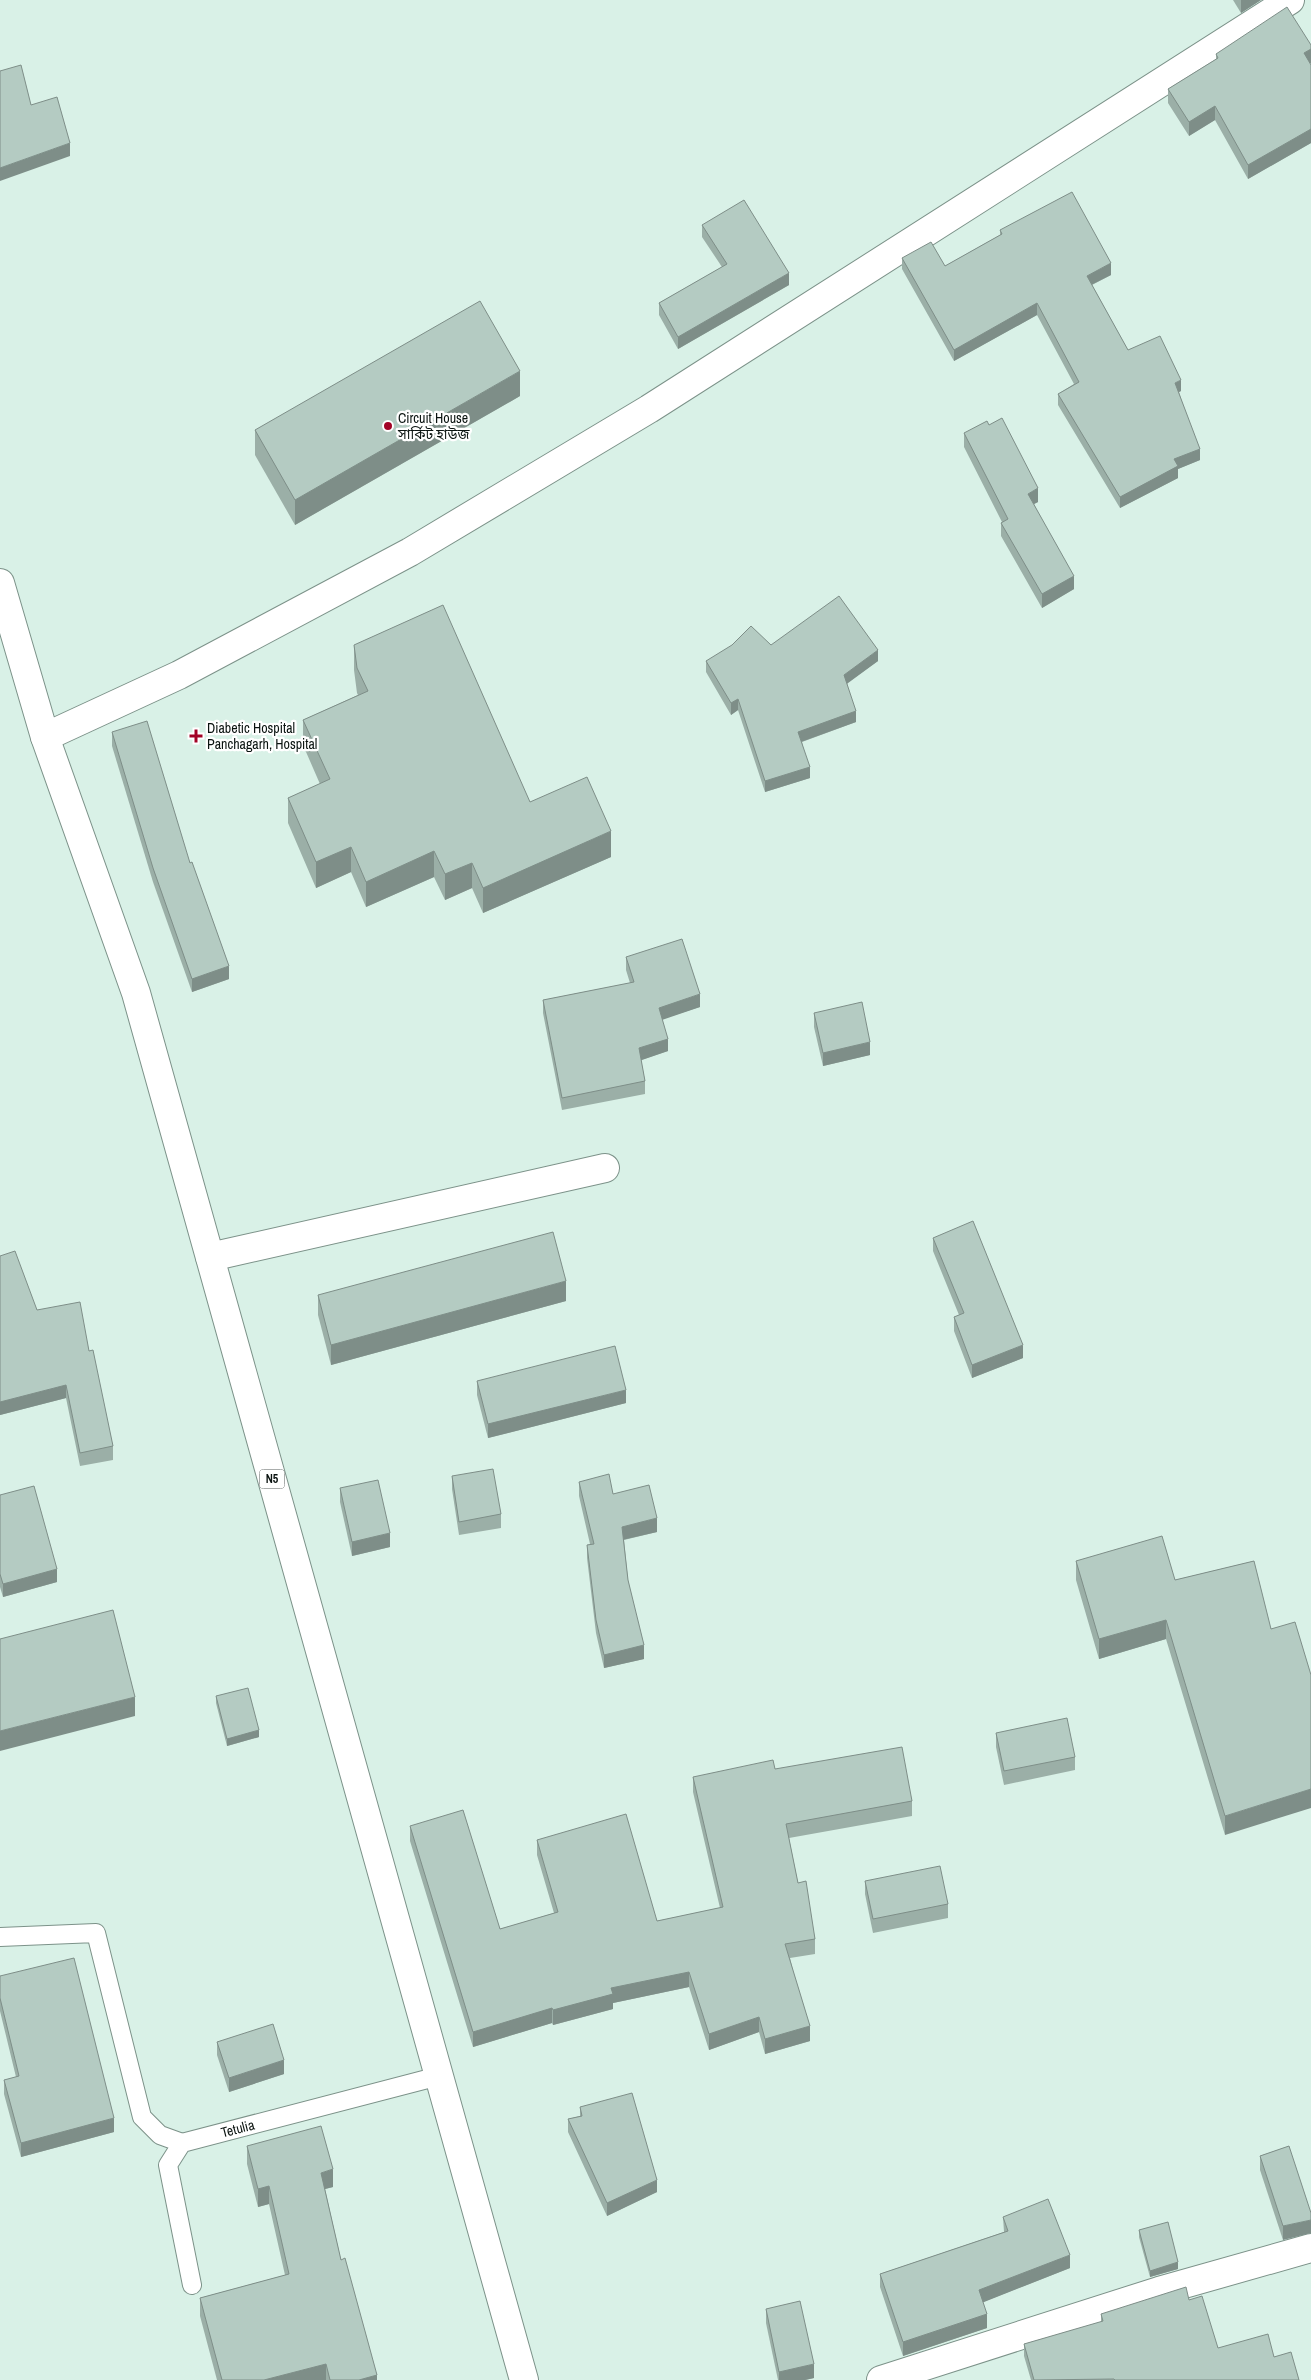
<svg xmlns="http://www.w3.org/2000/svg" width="1311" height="2380" font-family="'Archivo Narrow','Noto Sans Bengali',sans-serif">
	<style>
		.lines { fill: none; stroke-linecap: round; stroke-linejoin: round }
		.service-casing { stroke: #7c9289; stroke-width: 20 }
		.minor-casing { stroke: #7c9289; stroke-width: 30 }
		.trunk-casing { stroke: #7c9289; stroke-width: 30 }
		.service { stroke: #fff; stroke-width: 18 }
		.minor { stroke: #fff; stroke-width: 28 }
		.trunk { stroke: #fff; stroke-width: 28 }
		.wall { fill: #9bafa7 }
		.shaded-wall { fill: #7e8e88 }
		.building { fill: #b4cbc2; stroke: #7e8e88 }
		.poi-dot { fill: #a20326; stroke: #fff; stroke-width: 2 }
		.labels { text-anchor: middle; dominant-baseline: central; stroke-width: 4.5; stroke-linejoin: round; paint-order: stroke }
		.shield { fill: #fff; stroke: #545a58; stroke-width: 1 }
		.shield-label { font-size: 12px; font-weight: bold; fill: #0a1310 }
		.poi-label { font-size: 14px; fill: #0a1310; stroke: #fff; text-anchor: start }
		.street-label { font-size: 14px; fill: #0a1310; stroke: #fff }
	</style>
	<rect width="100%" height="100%" fill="#d9f1e7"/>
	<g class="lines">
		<g class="service-casing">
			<g id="service">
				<polyline points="0,1937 96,1933 142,2117 160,2135 182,2143"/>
				<path id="s1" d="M192,2285l-24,-120 14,-22 257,-67"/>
			</g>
		</g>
		<g class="minor-casing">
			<g id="minor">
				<polyline points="45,737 179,675 410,552 649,409 1290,0"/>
				<polyline points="210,1257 605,1168"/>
				<polyline points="881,2380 1159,2291 1311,2248"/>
			</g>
		</g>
		<g class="trunk-casing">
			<polyline id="trunk" points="0,583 45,737 136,993 524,2380"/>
		</g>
		<use href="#service" class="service"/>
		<use href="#minor" class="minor"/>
		<use href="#trunk" class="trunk"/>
	</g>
	<g class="wall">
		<polygon points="1233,0 1261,0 1241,13"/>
		<polygon points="1311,45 1311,63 1310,63 1311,65 1311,143 1248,179 1215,120 1189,136 1168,103 1168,89 1216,59 1216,54"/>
		<polygon points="702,225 789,285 678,349 659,315 659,303 722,267 702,237"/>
		<polygon points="1000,230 1111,275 1092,285 1128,350 1181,391 1179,392 1200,460 1178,469 1178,478 1120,508 1058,405 1058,394 1074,384 1037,315 954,361 902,269 902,258 945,266 1000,235"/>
		<polygon points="520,396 295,525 255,455 255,430"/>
		<polygon points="964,433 1038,502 1034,504 1074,589 1042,608 1001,536 1001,523 1002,522 964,447"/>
		<polygon points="354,645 530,802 611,857 483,913 472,888 445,900 434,877 366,907 351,872 316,888 288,823 288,798 320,784 303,745 303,720 358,695 357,693 354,670"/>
		<polygon points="771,645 878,661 847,683 856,722 802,742 810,778 765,792 738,710 731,715 706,672 706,661"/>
		<polygon points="112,732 229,979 192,992 153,882 112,746"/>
		<polygon points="626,957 700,1007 662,1019 668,1051 641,1060 645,1081 645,1094 562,1110 543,1013 543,1000 630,983 626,970"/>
		<polygon points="814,1013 870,1055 823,1066 814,1027"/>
		<polygon points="933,1238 1023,1358 972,1378 954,1331 954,1317 959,1315 933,1251"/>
		<polygon points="0,1256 37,1310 89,1351 113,1446 113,1460 80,1466 66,1398 0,1415"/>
		<polygon points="318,1295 566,1301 331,1365 318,1315"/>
		<polygon points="477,1381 626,1403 488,1438 477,1395"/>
		<polygon points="452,1476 501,1514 501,1528 459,1535 452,1489"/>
		<polygon points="579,1482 613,1494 657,1532 624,1540 628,1580 644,1659 604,1668 596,1633 587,1558 587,1545 590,1544 579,1496"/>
		<polygon points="340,1488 390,1547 352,1556 340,1502"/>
		<polygon points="0,1495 57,1582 3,1597 0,1587"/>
		<polygon points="1076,1561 1175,1580 1254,1561 1225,1835 1166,1639 1099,1659 1076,1580"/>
		<polygon points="216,1696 259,1737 227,1746 216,1703"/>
		<polygon points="996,1733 1075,1757 1075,1770 1004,1785 996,1747"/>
		<polygon points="775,1769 912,1801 912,1816 789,1838 798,1883 815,1939 815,1954 790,1958 810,2041 765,2054 759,2032 709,2050 689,1987 613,2003 613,2009 553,2025 552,2023 473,2047 410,1841 410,1826 500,1929 554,1913 537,1855 537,1840 657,1921 720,1908 693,1792 693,1777"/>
		<polygon points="865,1881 948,1904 948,1918 873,1933 865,1894"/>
		<polygon points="0,1976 114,2132 21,2157 4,2094 4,2080 16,2077 0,2011"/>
		<polygon points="217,2042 284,2074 229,2092 217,2055"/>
		<polygon points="580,2107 657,2192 607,2216 568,2132 568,2119 580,2116"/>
		<polygon points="247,2146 333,2187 325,2189 341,2260 377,2380 217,2380 200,2316 200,2298 285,2275 269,2204 258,2207 247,2164"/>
		<polygon points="1289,2146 1283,2240 1260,2170 1260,2156"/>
		<polygon points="1003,2217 1070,2268 983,2302 987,2328 903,2356 880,2287 880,2274 1004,2232"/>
		<polygon points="1139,2230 1178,2269 1150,2277 1139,2237"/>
		<polygon points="1189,2300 1218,2348 1274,2357 1299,2380 1031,2380 1024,2356 1024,2344 1101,2322 1101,2314"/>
		<polygon points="766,2309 814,2378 805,2380 778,2380 766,2323"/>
	</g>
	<g class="shaded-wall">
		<polygon points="1241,0 1261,0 1241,13"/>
		<polygon points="1311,49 1311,63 1304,67 1304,53"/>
		<polygon points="1215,106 1215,120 1189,136 1189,122"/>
		<polygon points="1311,129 1311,143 1248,179 1248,165"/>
		<polygon points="70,143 70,156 0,181 0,168"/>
		<polygon points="1111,263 1111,275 1087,287 1087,276"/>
		<polygon points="789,273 789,285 678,349 678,337"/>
		<polygon points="1037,303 1037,315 954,361 954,350"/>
		<polygon points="520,371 520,396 295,525 295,500"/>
		<polygon points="1181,380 1181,391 1175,394 1175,383"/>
		<polygon points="1200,449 1200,460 1178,469 1178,478 1120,508 1120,497 1174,459"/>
		<polygon points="1038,488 1038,502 1028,507 1028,494"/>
		<polygon points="1074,576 1074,589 1042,608 1042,594"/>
		<polygon points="878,650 878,661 844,686 844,675"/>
		<polygon points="738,699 738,710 731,715 731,703"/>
		<polygon points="856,711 856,722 798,743 798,732"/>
		<polygon points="810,767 810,778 765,792 765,781"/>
		<polygon points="611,831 611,857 483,913 483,888"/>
		<polygon points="351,847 351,872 316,888 316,862"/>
		<polygon points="434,851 434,877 366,907 366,882"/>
		<polygon points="472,863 472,888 445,900 445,874"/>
		<polygon points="229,966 229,979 192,992 192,979"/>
		<polygon points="700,994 700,1007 659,1021 659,1008"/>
		<polygon points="668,1039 668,1051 639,1061 639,1048"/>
		<polygon points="870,1042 870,1055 823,1066 823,1053"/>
		<polygon points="566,1281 566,1301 331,1365 331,1345"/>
		<polygon points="1023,1345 1023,1358 972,1378 972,1365"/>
		<polygon points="66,1385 66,1398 0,1415 0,1402"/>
		<polygon points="626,1390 626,1403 488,1438 488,1424"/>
		<polygon points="657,1518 657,1532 622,1540 622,1527"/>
		<polygon points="390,1533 390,1547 352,1556 352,1542"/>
		<polygon points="57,1569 57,1582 3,1597 3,1584"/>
		<polygon points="1166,1620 1166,1639 1099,1659 1099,1639"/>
		<polygon points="644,1645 644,1659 604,1668 604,1655"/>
		<polygon points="135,1697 135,1716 0,1751 0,1731"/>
		<polygon points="259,1730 259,1737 227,1746 227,1739"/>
		<polygon points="1311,1789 1311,1808 1225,1835 1225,1816"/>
		<polygon points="689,1972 689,1987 613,2003 613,2009 553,2025 553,2010 611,1988"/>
		<polygon points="552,2008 552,2023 473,2047 473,2032"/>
		<polygon points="759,2017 759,2032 709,2050 709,2034"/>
		<polygon points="810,2026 810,2041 765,2054 765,2039"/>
		<polygon points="284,2060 284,2074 229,2092 229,2078"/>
		<polygon points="114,2118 114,2132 21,2157 21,2143"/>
		<polygon points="333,2169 333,2187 321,2190 321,2173"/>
		<polygon points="657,2180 657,2192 607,2216 607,2203"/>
		<polygon points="269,2186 269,2204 258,2207 258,2189"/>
		<polygon points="1311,2220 1311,2233 1283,2240 1283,2226"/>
		<polygon points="1070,2255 1070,2268 979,2304 979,2290"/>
		<polygon points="1178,2262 1178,2269 1150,2277 1150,2271"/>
		<polygon points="987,2314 987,2328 903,2356 903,2342"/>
		<polygon points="326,2364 326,2380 264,2380"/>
		<polygon points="814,2364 814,2378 805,2380 779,2380 779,2372"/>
		<polygon points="377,2375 377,2380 359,2380"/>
	</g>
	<g class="building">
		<polygon points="1287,7 1311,45 1311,49 1304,53 1311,65 1311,129 1248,165 1215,106 1189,122 1168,89 1218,58 1216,54"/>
		<polygon points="21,65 31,105 57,97 70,143 0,168 0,71"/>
		<polygon points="1072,192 1111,263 1087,276 1128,350 1160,336 1181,380 1175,383 1200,449 1174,459 1178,466 1120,497 1058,394 1079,382 1037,303 954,350 902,258 931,242 945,266 1002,234 1000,230"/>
		<polygon points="744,200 789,273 678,337 659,303 727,264 702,225"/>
		<polygon points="480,301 520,371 295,500 255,430"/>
		<polygon points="1002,418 1038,488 1028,494 1074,576 1042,594 1001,523 1008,519 964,433 987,421 989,425"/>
		<polygon points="839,596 878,650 844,675 856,711 798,732 810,767 765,781 738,699 731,703 706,661 732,645 751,626 771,645"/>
		<polygon points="443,605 530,802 587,777 611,831 483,888 472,863 445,874 434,851 366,882 351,847 316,862 288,798 330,779 303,720 368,691 357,668 354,645"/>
		<polygon points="147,721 190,863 192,862 229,966 192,979 153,868 112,732"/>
		<polygon points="682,939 700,994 659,1008 668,1039 639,1048 645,1081 562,1098 543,1000 634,982 626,957"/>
		<polygon points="862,1002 870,1042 823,1053 814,1013"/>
		<polygon points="973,1221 1023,1345 972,1365 954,1317 964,1313 933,1238"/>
		<polygon points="553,1232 566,1281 331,1345 318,1295"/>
		<polygon points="15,1251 37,1310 80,1302 89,1351 93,1350 113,1446 80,1453 66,1385 0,1402 0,1256"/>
		<polygon points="615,1346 626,1390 488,1424 477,1381"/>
		<polygon points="493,1469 501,1514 459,1522 452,1476"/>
		<polygon points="609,1474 613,1494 649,1485 657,1518 622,1527 628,1580 644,1645 604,1655 596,1620 587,1545 594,1544 579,1482"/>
		<polygon points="378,1480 390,1533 352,1542 340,1488"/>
		<polygon points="34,1486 57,1569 3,1584 0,1574 0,1495"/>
		<polygon points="1162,1536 1175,1580 1254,1561 1271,1629 1295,1622 1311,1675 1311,1789 1225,1816 1166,1620 1099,1639 1076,1561"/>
		<polygon points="113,1610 135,1697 0,1731 0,1639"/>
		<polygon points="248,1688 259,1730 227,1739 216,1696"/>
		<polygon points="1067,1718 1075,1757 1004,1771 996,1733"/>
		<polygon points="902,1747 912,1801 786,1824 798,1883 806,1881 815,1939 785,1944 810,2026 765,2039 759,2017 709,2034 689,1972 611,1988 613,1994 553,2010 552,2008 473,2032 410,1826 463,1810 500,1929 558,1912 537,1840 626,1814 657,1921 723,1907 693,1777 773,1760 775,1769"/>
		<polygon points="940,1866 948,1904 873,1919 865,1881"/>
		<polygon points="74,1958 114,2118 21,2143 4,2080 19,2076 0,1998 0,1976"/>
		<polygon points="273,2024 284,2060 229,2078 217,2042"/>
		<polygon points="632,2093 657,2180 607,2203 568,2119 582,2116 580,2107"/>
		<polygon points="321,2126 333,2169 321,2173 341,2260 345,2258 377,2375 359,2380 330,2380 326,2364 264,2380 222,2380 200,2298 289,2274 269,2186 258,2189 247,2146"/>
		<polygon points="1289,2146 1311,2213 1311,2220 1283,2226 1260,2156"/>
		<polygon points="1048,2199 1070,2255 979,2290 987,2314 903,2342 880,2274 1008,2231 1003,2217"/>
		<polygon points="1168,2222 1178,2262 1150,2271 1139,2230"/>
		<polygon points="1186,2287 1189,2300 1202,2296 1218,2348 1268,2334 1274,2357 1291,2352 1299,2380 1115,2380 1114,2379 1034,2380 1024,2344 1103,2321 1101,2314"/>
		<polygon points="800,2301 814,2364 779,2372 766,2309"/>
	</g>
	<g class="poi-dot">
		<circle cx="388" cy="426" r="5"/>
		<path d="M193.5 728.5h5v5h5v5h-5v5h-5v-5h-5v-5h5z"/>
	</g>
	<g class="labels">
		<rect class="shield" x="259.5" y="1469.5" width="25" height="19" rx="4"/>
		<g class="shield-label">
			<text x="272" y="1479">N5</text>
		</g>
		<g class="poi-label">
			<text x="398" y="418">Circuit House<tspan x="398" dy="16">সার্কিট হাউজ</tspan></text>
			<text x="207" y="728">Diabetic Hospital<tspan x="207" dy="16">Panchagarh, Hospital</tspan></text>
		</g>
		<g class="street-label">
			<text stroke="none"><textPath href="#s1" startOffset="206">Tetulia</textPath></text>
		</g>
	</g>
</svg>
